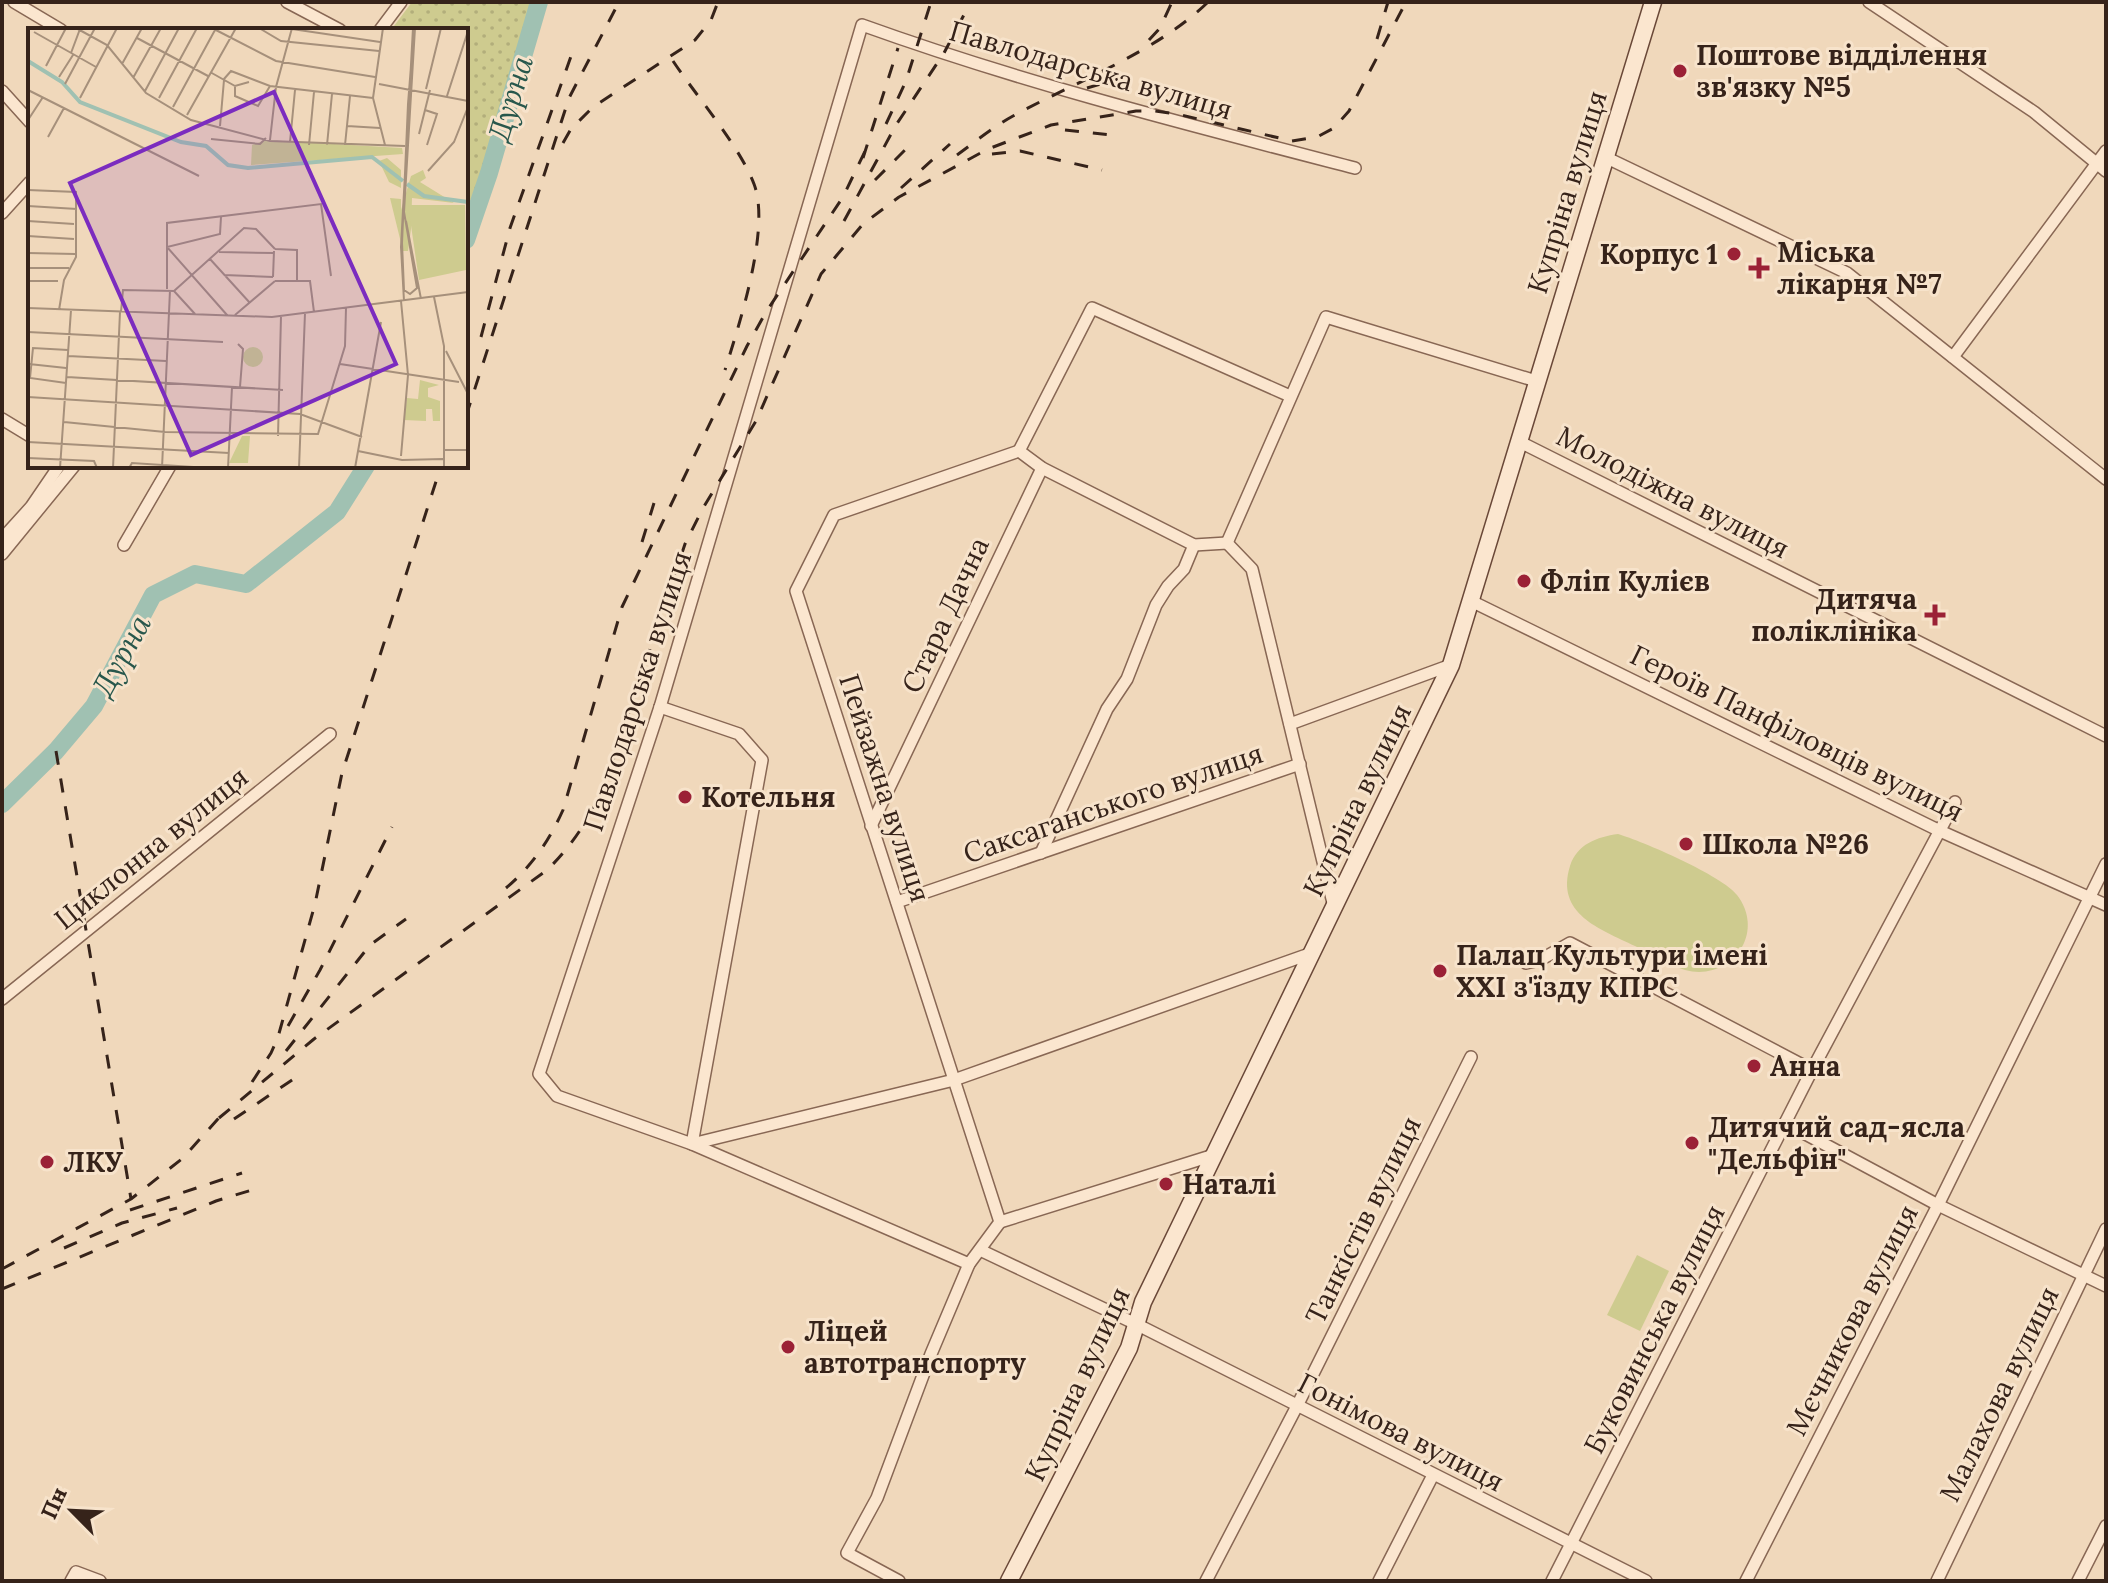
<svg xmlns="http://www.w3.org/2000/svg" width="2108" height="1583" font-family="Lora,serif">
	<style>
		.grass { fill: url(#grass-dots) }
		.pitch { fill: #cecb8f }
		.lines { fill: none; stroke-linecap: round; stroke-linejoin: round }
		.river { stroke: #a0c1b2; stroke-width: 18 }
		.street-casing { stroke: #886754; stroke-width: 14 }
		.secondary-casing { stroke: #6a4838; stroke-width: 19 }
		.street { stroke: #fbe6cf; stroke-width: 11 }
		.secondary { stroke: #fbe6cf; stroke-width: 16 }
		.rail { stroke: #36231a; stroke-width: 3; stroke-dasharray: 14 14; stroke-linecap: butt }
		.poi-dot { fill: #9b2136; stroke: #f7e3cb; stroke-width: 3 }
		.labels { text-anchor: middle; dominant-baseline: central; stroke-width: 6; stroke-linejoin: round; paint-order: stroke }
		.poi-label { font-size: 28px; font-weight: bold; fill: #36231a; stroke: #f7e3cb; text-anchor: start }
		.street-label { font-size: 28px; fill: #36231a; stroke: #f7e3cb }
		.water-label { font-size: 30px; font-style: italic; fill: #28574c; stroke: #f7e3cb }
		.inset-river { fill: none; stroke: #a0c1b2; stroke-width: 4 }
		.inset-road { fill: none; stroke: #a6907b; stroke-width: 2 }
		.view { fill: #7b2cbf; fill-opacity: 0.15; stroke: #7b2cbf; stroke-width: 4 }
		.inset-edge { fill: none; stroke: #36231a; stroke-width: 4 }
	</style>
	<defs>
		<pattern id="grass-dots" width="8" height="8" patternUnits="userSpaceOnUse" patternTransform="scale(2)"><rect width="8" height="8" fill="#cecb8f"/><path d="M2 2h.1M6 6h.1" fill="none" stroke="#b2ae7b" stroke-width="1.8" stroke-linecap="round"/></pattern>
	</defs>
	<rect width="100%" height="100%" fill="#f0d8bb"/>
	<polygon class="grass" points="412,2 546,2 466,212 466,30 391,30"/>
	<g class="pitch">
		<path d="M1618,834c24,7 105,42 119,61 30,39 -7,87 -52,75 -17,-5 -34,-16 -50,-24 -35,-17 -80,-32 -65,-80 7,-22 27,-29 48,-32z"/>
		<polygon points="1637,1255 1669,1271 1640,1331 1607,1315"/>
	</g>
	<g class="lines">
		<g class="river">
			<polyline points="466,240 489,173 539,2"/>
			<polyline points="2,804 56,751 94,706 153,595 195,574 246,584 337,512 366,466"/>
		</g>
		<g class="street-casing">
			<g id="street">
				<polyline points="14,2 61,30"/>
				<polyline points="287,2 340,30"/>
				<polyline points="1869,2 2034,112 2106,171"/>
				<polyline points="380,30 401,2"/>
				<polyline points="2,91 30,122"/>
				<polyline points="1605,157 1847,273 2106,479"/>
				<polyline points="2,213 30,182"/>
				<polyline points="1953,357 2106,151"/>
				<polyline points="2,419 30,436"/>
				<polyline points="1518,441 2106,736"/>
				<polyline points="1019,451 1092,308 1290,396"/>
				<polyline points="1019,451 1042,468 1194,545 1227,543"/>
				<polyline points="2,539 31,507 59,466"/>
				<polyline points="1227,543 1326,317 1536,381"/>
				<polyline points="1227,543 1252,569 1334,907"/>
				<polyline points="124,545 170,466"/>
				<polyline points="2,554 74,466"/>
				<polyline points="1469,600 1940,831 2106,905"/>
				<polyline points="660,707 739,734 762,760 692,1144 969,1264"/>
				<polyline points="1290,724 1451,665"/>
				<polyline points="871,826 1042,468"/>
				<polyline points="1041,853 1107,709 1127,679 1156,605 1168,586 1184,569 1194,545"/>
				<polyline points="897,902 1300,764"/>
				<path d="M1312,953l-358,127 -262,64 -135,-48 -18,-22 121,-367 202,-682c161,58 327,100 493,143"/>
				<polyline points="1526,963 1540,960 1570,943 1812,1070"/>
				<polyline points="2,999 330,734"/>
				<polyline points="1785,1123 1938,1205 2106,1286"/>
				<polyline points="1000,1222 1214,1155"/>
				<polyline points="980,1250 1136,1324 1646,1581"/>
				<polyline points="71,1581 76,1572 100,1581"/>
				<polyline points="899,1581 847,1553 877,1498 931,1354 969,1264 1000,1222 796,591 834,515 1019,451"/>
				<polyline points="1206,1581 1297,1406 1471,1057"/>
				<polyline points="1379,1581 1433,1475"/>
				<polyline points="1552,1581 1812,1070 1955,802"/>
				<polyline points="1746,1581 1938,1205 2106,864"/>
				<polyline points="1937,1581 2106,1229"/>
				<polyline points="2078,1581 2106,1526"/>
			</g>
		</g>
		<g class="secondary-casing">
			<polyline id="secondary" points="1009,1581 1129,1348 1143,1302 1451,665 1653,2"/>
		</g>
		<use href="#street" class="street"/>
		<use href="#secondary" class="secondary"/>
		<g class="rail">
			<polyline points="1377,39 1388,2"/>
			<polyline points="1149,40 1160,28 1172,2"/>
			<path d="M673,61c24,36 66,84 81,123 17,44 -15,141 -29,186"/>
			<polyline points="1087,88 1136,74"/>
			<polyline points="886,124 906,81 931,2"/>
			<polyline points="1065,130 1112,135"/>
			<polyline points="563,143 571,129 593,107 695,40 711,20 718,2"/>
			<polyline points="992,154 1020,151 1102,170"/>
			<path d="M957,155c18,-13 36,-28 56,-39 62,-34 144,-64 195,-114"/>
			<polyline points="863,158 898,48"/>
			<polyline points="875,180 914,141"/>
			<polyline points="901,188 950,144"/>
			<polyline points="844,221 896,125 944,53 967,9"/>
			<polyline points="481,337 510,228 575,45"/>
			<polyline points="466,416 569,98 619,2"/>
			<polyline points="642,542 654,503"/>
			<polyline points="56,751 131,1199"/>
			<path d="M506,888c26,-22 43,-47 57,-78l59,-203 125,-261 19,-34 77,-115 24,-50"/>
			<polyline points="288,1026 320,970 392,827"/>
			<polyline points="286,1051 370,945 406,919"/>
			<polyline points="252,1082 271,1053 278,1037 315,904 342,773 441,466"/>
			<path d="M219,1118l95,-79 233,-169c25,-24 42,-51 57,-83l81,-243 18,-36 53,-87 65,-147 42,-50 36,-27 89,-48 63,-24 85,-14h19l22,3 115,27 25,-4 17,-9 15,-17 57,-109"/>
			<polyline points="234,1119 298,1076"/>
			<polyline points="130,1210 242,1173"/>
			<polyline points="64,1248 122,1223 177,1208"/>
			<polyline points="2,1269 131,1199 183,1158 225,1111"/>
			<polyline points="2,1289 216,1201 255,1189"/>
		</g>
	</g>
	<g class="poi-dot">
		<circle cx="1680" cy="71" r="8"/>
		<circle cx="1734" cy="254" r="8"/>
		<path d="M1755 256h8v8h8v8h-8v8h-8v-8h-8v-8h8z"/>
		<circle cx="1524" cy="581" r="8"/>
		<path d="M1931 603h8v8h8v8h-8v8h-8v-8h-8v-8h8z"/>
		<circle cx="685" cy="797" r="8"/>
		<circle cx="1686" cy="844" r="8"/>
		<circle cx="1440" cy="971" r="8"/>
		<circle cx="1754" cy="1066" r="8"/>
		<circle cx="1692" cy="1143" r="8"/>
		<circle cx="47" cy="1162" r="8"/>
		<circle cx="1166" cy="1184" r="8"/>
		<circle cx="788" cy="1347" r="8"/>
	</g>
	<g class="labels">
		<g class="poi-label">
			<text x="1696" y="55">Поштове відділення<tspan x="1696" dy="32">зв'язку №5</tspan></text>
			<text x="1777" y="252">Міська<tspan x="1777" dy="32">лікарня №7</tspan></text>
			<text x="1718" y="254" text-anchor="end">Корпус 1</text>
			<text x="1540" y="581">Фліп Кулієв</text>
			<text x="1917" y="599" text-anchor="end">Дитяча<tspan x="1917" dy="32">поліклініка</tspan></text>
			<text x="701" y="797">Котельня</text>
			<text x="1702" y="844">Школа №26</text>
			<text x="1456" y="955">Палац Культури імені<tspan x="1456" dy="32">XXI з'їзду КПРС</tspan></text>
			<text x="1770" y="1066">Анна</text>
			<text x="1708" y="1127">Дитячий сад-ясла<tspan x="1708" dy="32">"Дельфін"</tspan></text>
			<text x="63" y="1162">ЛКУ</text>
			<text x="1182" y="1184">Наталі</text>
			<text x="804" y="1331">Ліцей<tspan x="804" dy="32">автотранспорту</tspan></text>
		</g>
		<g class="street-label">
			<text transform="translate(1091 70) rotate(16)">Павлодарська вулиця</text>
			<text transform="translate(1567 192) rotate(-73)">Купріна вулиця</text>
			<text transform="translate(1673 492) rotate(27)">Молодіжна вулиця</text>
			<text transform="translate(945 615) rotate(-65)">Стара Дачна</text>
			<text transform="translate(637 691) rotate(-72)">Павлодарська вулиця</text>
			<text transform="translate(1797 733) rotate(26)">Героїв Панфіловців вулиця</text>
			<text transform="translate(885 788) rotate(72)">Пейзажна вулиця</text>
			<text transform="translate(1357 800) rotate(-64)">Купріна вулиця</text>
			<text transform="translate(1113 803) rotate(-19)">Саксаганського вулиця</text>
			<text transform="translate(151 848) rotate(-39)">Циклонна вулиця</text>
			<text transform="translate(1363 1220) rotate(-64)">Танкістів вулиця</text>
			<text transform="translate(1852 1320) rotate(-63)">Мєчникова вулиця</text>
			<text transform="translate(1654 1329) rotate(-63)">Буковинська вулиця</text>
			<text transform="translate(1077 1384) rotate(-65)">Купріна вулиця</text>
			<text transform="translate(1999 1394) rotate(-64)">Малахова вулиця</text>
			<text transform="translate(1401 1432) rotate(27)">Гонімова вулиця</text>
		</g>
		<g class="water-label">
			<text transform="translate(510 98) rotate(-73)">Дурна</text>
			<text transform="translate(121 655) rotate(-61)">Дурна</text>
		</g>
	</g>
	<g transform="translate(28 28)">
		<rect width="440" height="440" fill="#f0d8bb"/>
		<path d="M238,112l136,8 1,6 -152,11 1,-20zM392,352l19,5 -11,3v9l12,4v20h-7l-1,-12h-6v12l-22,-1 3,-22 11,1zM214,408h8l-2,27h-19z" fill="#cecb8f"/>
		<path d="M359,130l14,12v18l-12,-6 -10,-21zM395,142l3,8 -6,4 34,21 -42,-5 -1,31 -3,22h-5l-13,-53 11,1v11l10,-34z" fill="#cecb8f"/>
		<path d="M380,177h57l1,65 -47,10zM215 329a10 10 0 1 1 20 0a10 10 0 1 1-20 0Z" fill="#cecb8f"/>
		<path class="inset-river" d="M0,33l34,21 18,20 101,40 25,4 22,19 20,3 124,-11 31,24M379,156l17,12 44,6"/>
		<path class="inset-road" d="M48,0l31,17 39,48 45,27 79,21 135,5M184,0l64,33 99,16M231,0l22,13 98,10M355,0l-10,70 12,47M386,0l-6,76 -6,139 2,47 6,4 7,-6 -13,-76 11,-184M264,1l88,13M6,4l62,35M109,10l71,38M43,25l9,-24M94,36l20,-36M18,38l20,-38M182,44l25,14 14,-4M31,49l14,-22M105,50l28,-50M196,51l7,-8 39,15 103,12M37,56l30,-56M351,56l89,17M207,58v10l23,10 12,-20M398,61l15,-61M0,62l171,86M117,63l34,-63M419,68l21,-65M52,70l37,-70M131,70l38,-70M145,79l42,-77M397,82l12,4 -10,31M159,87l49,-87M0,92l15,-23M192,98l4,-46M319,98l33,2M391,106l11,-44M20,109l16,-29M183,111l49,5 6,-6M242,112l6,-53 16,-59M262,114l5,-52M281,117l5,-53M299,117l5,-51M317,117l5,-49M400,143l26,-29 14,-35M0,162l48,2v65l-12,23 -5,30M0,178l49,3M0,193l46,3M378,193l15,78M0,208l46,3M247,221l22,1v31M191,224l55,1M0,225l47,1M182,231l40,44M0,240h41M196,247l49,2M245,249l1,-26M0,253h30M247,253h35l4,31M139,261v-42l53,-13 1,-17M146,263l21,23M406,269l10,49v122M376,273l-3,-54 12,-219M0,280l244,9 196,-25M93,284l2,-22 51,1 70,-63 12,1 19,20M199,287l-60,-68v-24l154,-19 10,72M207,287l40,-34M0,304l195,10M210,316l5,5 -3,38M418,323l22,43M40,328l98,5M1,336l37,4M312,336l119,18M39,349l216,13M38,355l-36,-5 3,-30 35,2M0,369l272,17 62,23M36,394l101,10 153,2 27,-88 1,-38M250,408l3,-120M0,414l201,11M415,422h25M330,423l44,9 41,-1M373,428l7,-81 -7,-74M0,430l66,3 3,7M32,440l11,-158M85,440l7,-156M101,440l3,-5 77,5M134,440l8,-178M200,440l4,-81M271,440l6,-155M327,440l26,-146"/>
		<path class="view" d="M246,64l122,272 -205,91 -121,-272z"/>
		<rect width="440" height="440" class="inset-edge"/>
	</g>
	<rect width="2108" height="1583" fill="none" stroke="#36231a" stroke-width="8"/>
	<g transform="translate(72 1511) rotate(294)" stroke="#f7e3cb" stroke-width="6" paint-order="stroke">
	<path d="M0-6L14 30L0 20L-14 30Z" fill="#36231a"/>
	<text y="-12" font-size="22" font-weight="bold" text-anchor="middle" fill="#36231a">Пн</text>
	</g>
</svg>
